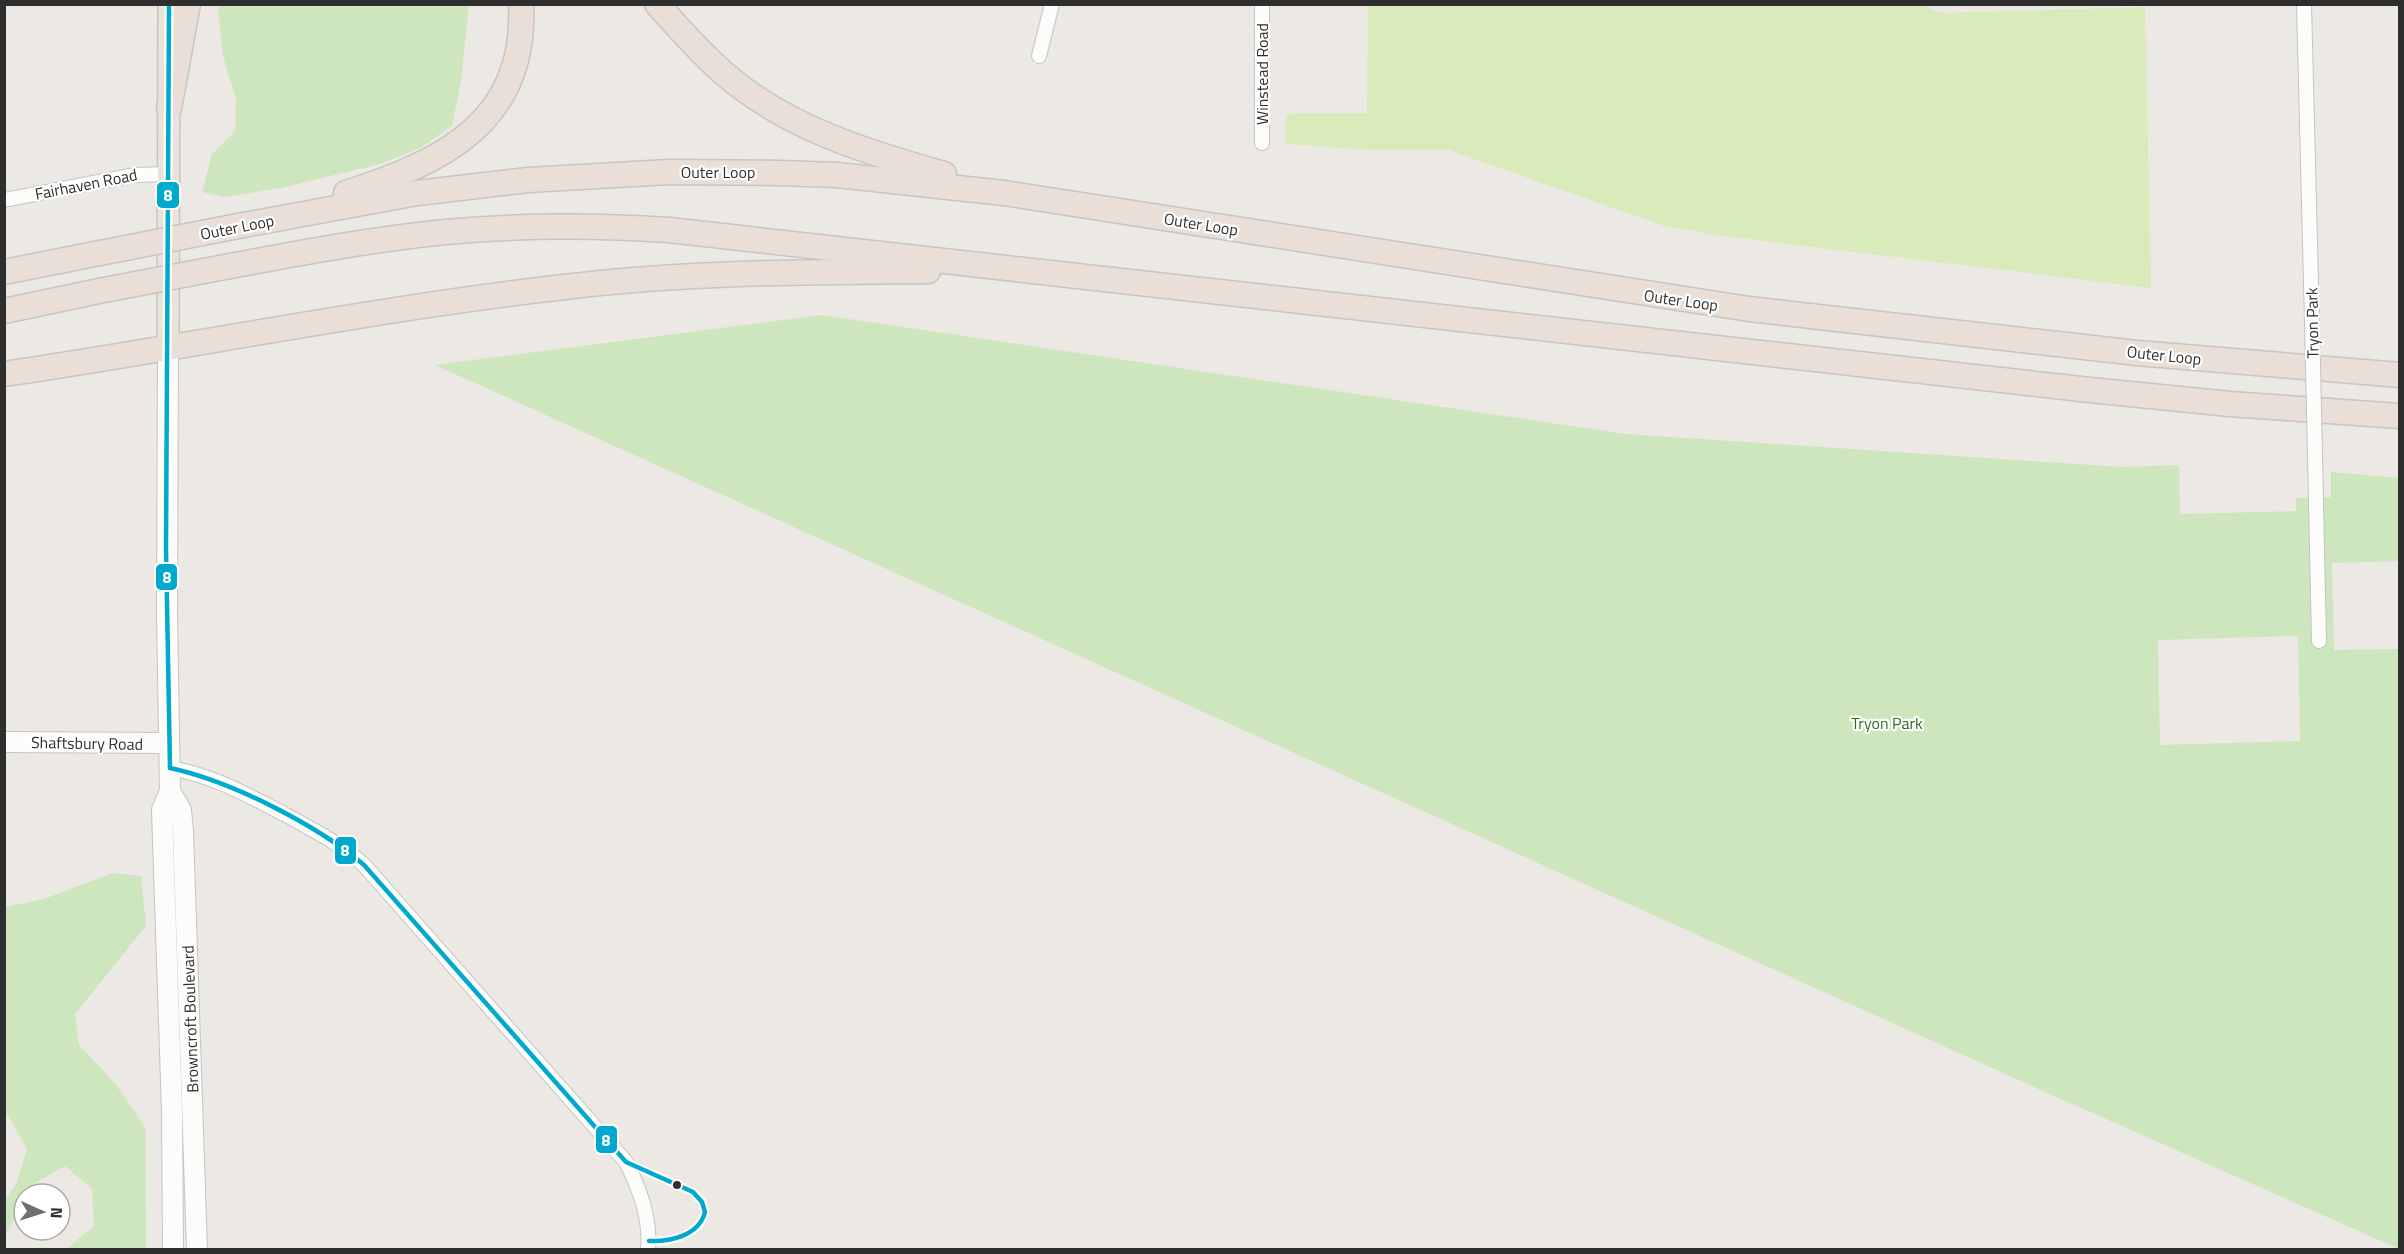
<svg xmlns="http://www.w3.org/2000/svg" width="2404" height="1254" font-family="'Titillium Web',sans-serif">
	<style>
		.green { fill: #cee6be; fill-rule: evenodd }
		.pitch { fill: #d9eabb }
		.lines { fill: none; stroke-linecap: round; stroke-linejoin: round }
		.street-casing { stroke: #c5c4c5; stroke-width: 16 }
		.secondary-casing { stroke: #c5c4c5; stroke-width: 22 }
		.primary-casing { stroke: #c6c5c4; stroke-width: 24 }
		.highway-casing { stroke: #c6c5c4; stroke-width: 27 }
		.street { stroke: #fcfcfb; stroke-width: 14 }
		.secondary { stroke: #fcfcfb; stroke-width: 20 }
		.primary { stroke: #e8e4d6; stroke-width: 21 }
		.highway { stroke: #eadfd6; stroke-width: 24 }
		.street-bridge-casing { stroke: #c5c4c5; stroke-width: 16; stroke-linecap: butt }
		.highway-bridge-casing { stroke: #c6c5c4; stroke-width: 27; stroke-linecap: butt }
		.street-bridge { stroke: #fcfcfb; stroke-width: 14 }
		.highway-bridge { stroke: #eadfd6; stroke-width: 24 }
		.bus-1-casing { stroke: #fff; stroke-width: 9 }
		.bus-1 { stroke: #00a9ce; stroke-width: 4.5 }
		.bus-dot { fill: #2e2e2e; stroke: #fff; stroke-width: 2 }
		.labels { text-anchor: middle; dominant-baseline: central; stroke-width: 4.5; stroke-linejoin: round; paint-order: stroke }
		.street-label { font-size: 16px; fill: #2e2e2e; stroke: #fff }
		.park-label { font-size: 16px; fill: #2c6e1b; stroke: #fff }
		.line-badge { stroke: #fff; stroke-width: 2 }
		.badge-label { font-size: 16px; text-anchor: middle; font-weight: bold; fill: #fff }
	</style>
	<rect width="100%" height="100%" fill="#ece8e4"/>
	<g class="green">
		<polygon points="221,4 469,5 461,81 452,126 420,148 380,164 281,188 225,197 202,192 212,154 235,131 236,99 223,56 218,9"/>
		<path d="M821,315l805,119 496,33 57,-2 1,49 116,-3v-13l35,-1v-25l68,6v83l-67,2 2,87 65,-1v600l-356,-158 -1608,-726zM2298,636l2,105 -140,4 -2,-105z"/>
		<polygon points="113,873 141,876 146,926 75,1014 79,1045 114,1082 145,1127 146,1249 66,1249 94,1226 92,1189 65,1166 32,1185 27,1194 24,1194 24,1201 5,1236 5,1201 16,1184 27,1149 5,1110 5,907 44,899"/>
	</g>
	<polygon class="pitch" points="1922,5 1935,11 1945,13 2145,7 2151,288 1714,235 1664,226 1449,150 1367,150 1286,144 1286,114 1367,113 1368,5"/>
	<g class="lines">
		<g class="street-casing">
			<g id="street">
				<polyline points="2304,4 2312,322"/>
				<polyline points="1039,56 1052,4"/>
				<polyline points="1262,143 1262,4"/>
				<polyline points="4,200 134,175 169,174"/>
				<polyline points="2315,455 2319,641"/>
				<path d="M170,768c45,8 75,26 116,47 27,15 55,29 78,50l262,297c14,27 25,57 22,88"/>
			</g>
		</g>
		<g class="secondary-casing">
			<g id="secondary">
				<polyline points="168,348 167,614 170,791 162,810 172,1111 173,1250"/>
				<polyline points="4,742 169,743"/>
				<polyline points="170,791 181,810 183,831 197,1250"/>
			</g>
		</g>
		<g class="primary-casing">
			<polyline id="primary" points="168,348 169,4"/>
		</g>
		<g class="highway-casing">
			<g id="highway">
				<path d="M657,4c27,30 53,60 85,84 59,44 131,66 202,86"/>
				<polyline points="169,108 188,4"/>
				<path d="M346,193c97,-31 181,-71 175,-189"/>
				<polyline points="233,227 417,193 528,180 669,172 780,173 837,175 1004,193 1749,309 2137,353 2400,375"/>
				<path d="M230,266c71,-13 143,-27 216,-34 74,-7 149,-7 223,-2l1421,160 140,14 170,12"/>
				<polyline points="4,272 100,253"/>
				<polyline points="4,311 99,291"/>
				<path d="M4,374c190,-28 379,-67 569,-88 119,-14 237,-14 355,-15"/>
			</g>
		</g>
		<use href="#street" class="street"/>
		<use href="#secondary" class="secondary"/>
		<use href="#primary" class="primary"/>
		<use href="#highway" class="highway"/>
		<g class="street-bridge-casing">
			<polyline id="street-bridge" points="2312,322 2315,455"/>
		</g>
		<g class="highway-bridge-casing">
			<g id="highway-bridge">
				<polyline points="100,253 233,227"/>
				<polyline points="99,291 230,266"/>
			</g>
		</g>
		<use href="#street-bridge" class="street-bridge"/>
		<use href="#highway-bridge" class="highway-bridge"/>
		<g class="bus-1-casing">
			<g id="bus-1">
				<polyline points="169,4 166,549 170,768"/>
				<path d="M170,768c61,13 147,57 194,97l262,297 67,30 9,10 3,10c-6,24 -36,30 -56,29"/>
			</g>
		</g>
		<use href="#bus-1" class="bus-1"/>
	</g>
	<circle class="bus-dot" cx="677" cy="1185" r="5"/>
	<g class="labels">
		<g class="street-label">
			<text transform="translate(1262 74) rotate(-90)">Winstead Road</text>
			<text x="718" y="172">Outer Loop</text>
			<text transform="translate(86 184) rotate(-11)">Fairhaven Road</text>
			<text transform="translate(1201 224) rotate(9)">Outer Loop</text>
			<text transform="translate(237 227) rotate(-11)">Outer Loop</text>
			<text transform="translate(1681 300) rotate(8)">Outer Loop</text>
			<text transform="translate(2312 323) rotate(-91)">Tryon Park</text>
			<text transform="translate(2164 355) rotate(6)">Outer Loop</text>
			<text transform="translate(87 743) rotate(1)">Shaftsbury Road</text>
			<text transform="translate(190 1019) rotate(-92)">Browncroft Boulevard</text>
		</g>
		<g class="park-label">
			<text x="1887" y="723">Tryon Park</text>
		</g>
	</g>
	<g class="line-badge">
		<rect x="156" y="181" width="24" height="28" rx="6" fill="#00a9ce"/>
		<rect x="155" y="563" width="23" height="28" rx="6" fill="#00a9ce"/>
		<rect x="334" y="836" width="23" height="29" rx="6" fill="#00a9ce"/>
		<rect x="595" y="1125" width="23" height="29" rx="6" fill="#00a9ce"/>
	</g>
	<g class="badge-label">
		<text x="168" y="201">8</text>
		<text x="167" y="583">8</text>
		<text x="345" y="856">8</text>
		<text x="606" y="1146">8</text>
	</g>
	<rect width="2404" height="1254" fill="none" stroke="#2e2e2e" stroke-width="12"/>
	<g transform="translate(42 1212) rotate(93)"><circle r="28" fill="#ffffff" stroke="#ababab" stroke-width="1.5"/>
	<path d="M0-4.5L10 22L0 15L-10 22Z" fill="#706f6e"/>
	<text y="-9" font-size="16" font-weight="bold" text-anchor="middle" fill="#2e2e2e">N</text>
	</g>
</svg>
